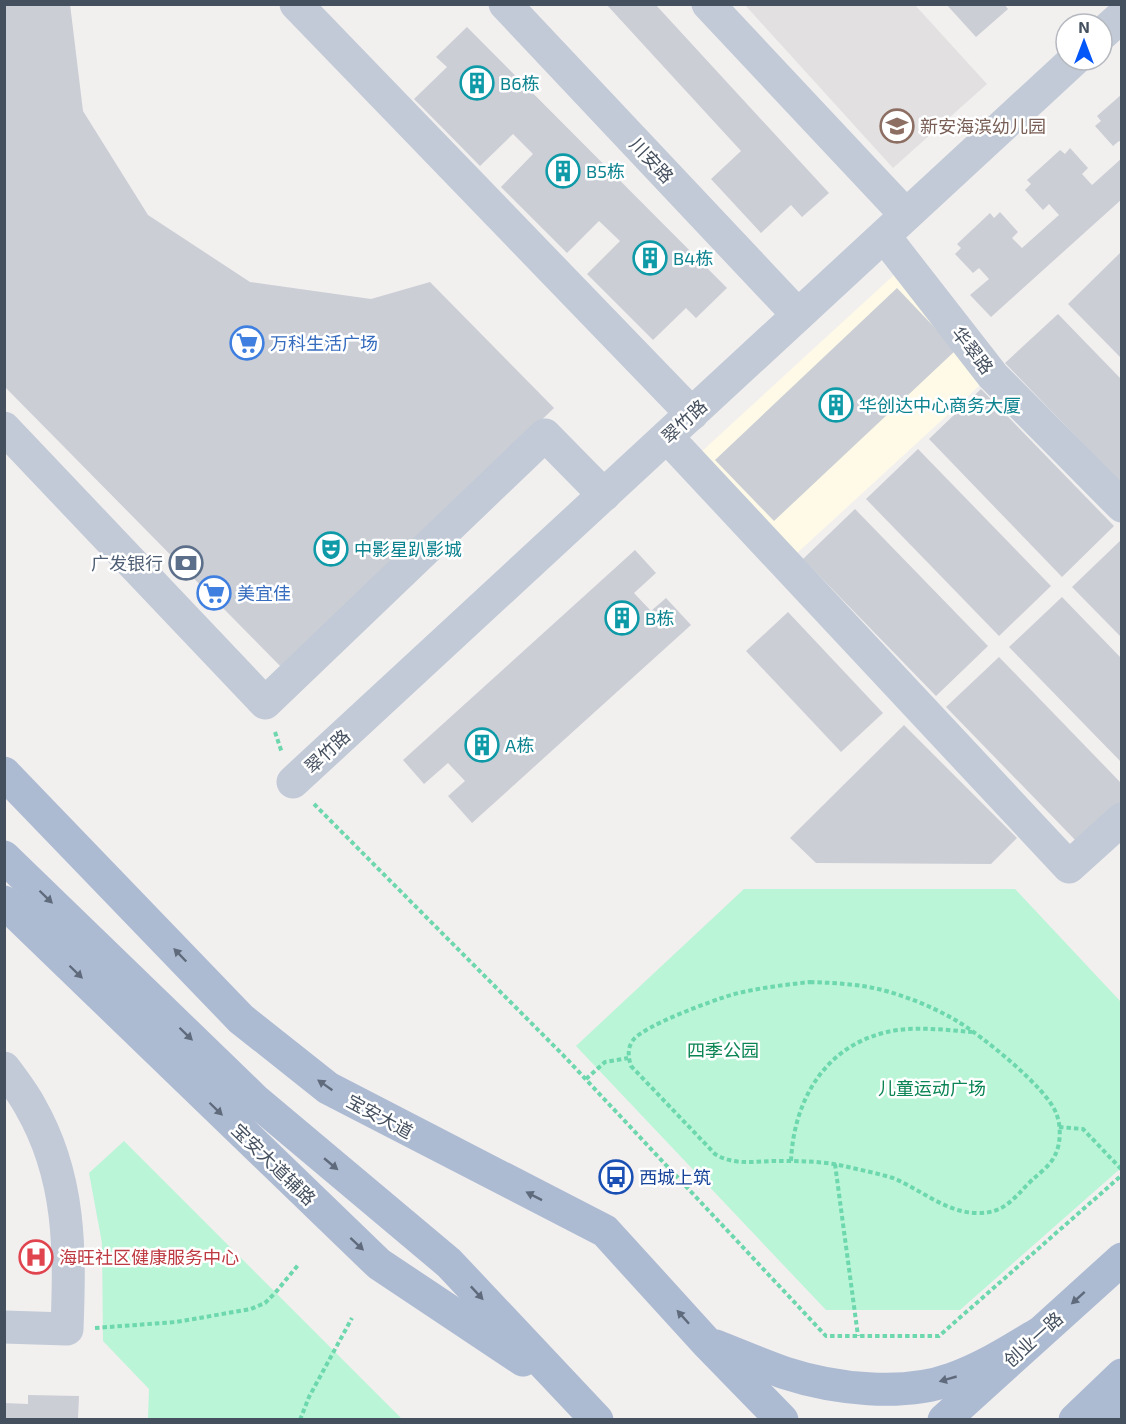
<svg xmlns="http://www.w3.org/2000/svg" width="1126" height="1424" font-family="'Exo 2','Noto Sans SC',sans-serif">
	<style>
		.commercial { fill: #fefae7 }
		.education { fill: #e3e0e1 }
		.green { fill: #b9f5d6 }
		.building { fill: #cbced5 }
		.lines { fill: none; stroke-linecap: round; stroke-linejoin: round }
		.path { stroke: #6dd7ad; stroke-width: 4; stroke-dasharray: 4.5 3; stroke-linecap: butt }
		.minor { stroke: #c1cad6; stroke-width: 33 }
		.major { stroke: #acbbd2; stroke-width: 33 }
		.oneway { fill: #5f6b7c }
		.labels { text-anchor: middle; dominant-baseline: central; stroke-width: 5; stroke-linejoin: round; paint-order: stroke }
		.culture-label { font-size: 18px; fill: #0d838f; stroke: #fff; text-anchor: start }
		.education-label { font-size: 18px; fill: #785e54; stroke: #fff; text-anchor: start }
		.street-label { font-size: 18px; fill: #45505f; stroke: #fff }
		.shop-label { font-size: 18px; fill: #366cbe; stroke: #fff; text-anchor: start }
		.service-label { font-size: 18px; fill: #4e5e75; stroke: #fff; text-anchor: end }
		.park-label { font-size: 18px; fill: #0c8554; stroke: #fff }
		.transit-label { font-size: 18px; fill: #164399; stroke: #fff; text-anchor: start }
		.health-label { font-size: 18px; fill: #be3a42; stroke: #fff; text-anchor: start }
	</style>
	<rect width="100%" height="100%" fill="#f2efef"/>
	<polygon class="commercial" points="895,274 990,376 795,555 700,453"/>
	<polygon class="education" points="745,5 915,5 987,84 893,168"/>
	<g class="green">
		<polygon points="744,889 1015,889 1121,1002 1121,1168 960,1310 826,1310 576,1046"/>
		<polygon points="124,1141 402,1419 148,1419 149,1389 103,1341 102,1243 89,1173"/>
	</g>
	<g class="building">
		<polygon points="4,4 70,4 83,111 148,215 250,282 371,299 430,282 554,408 284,670 4,386"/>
		<polygon points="606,4 655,4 829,193 802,217 791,205 761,233 711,179 741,151"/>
		<polygon points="946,4 1004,4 1008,9 976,37"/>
		<polygon points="467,27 727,288 696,318 686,308 653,340 587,274 620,241 599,221 567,253 501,187 533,154 513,134 480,166 414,99 447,67 436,57"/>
		<polygon points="1122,94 1122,143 1119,141 1113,146 1095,126 1101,121 1097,116"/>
		<polygon points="1070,148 1088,168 1082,174 1092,185 1122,158 1122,199 991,317 970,295 989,279 979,268 973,273 955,254 961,248 957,244 990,213 994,218 1000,212 1018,232 1012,238 1022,248 1059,215 1049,204 1043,210 1025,190 1031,184 1027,180 1060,150 1065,154"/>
		<polygon points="1120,253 1122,255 1122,359 1068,304"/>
		<polygon points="897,288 956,350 774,521 715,460"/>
		<polygon points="1058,314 1122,380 1122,484 1005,363"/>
		<polygon points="981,389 1114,526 1062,577 929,439"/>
		<polygon points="918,449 1051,586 999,636 866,499"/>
		<polygon points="855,509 988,646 936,696 803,559"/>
		<polygon points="1122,539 1122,638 1072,587"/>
		<polygon points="635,550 656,573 634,593 651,611 666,598 691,625 472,823 448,796 465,781 448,763 424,784 403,760"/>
		<polygon points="1062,597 1122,659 1122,763 1009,647"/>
		<polygon points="788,612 883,713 841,752 746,651"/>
		<polygon points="999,657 1122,784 1122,805 1080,845 946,707"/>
		<polygon points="904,725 1017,838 991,864 816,863 790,838"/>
		<polygon points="28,1395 79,1396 78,1419 4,1419 4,1403 28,1404"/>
	</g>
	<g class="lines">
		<g class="path">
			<polyline points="275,732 282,753"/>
			<polyline points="314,804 563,1055 826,1336 939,1336 1122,1175"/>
			<path d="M810,982c25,1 51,2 76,9 25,7 49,17 71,30 24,14 90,67 99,92 5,11 5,29 0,40 -4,11 -16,20 -24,27 -19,19 -28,34 -56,33 -31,-1 -56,-24 -83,-35 -16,-5 -33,-8 -49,-12 -22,-5 -45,-5 -68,-5 -21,0 -42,5 -61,-7l-84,-88c-3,-9 -4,-19 3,-27 12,-14 77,-38 97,-44 25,-7 53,-10 79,-13z"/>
			<polyline points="586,1079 605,1062 628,1058"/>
			<polyline points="1059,1127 1083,1129 1122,1170"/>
			<path d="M791,1161c3,-65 38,-121 107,-131 24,-3 50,0 74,2"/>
			<polyline points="835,1164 858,1336"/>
			<polyline points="95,1328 176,1322 251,1309 265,1303 275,1293 299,1264"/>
			<polyline points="300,1420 309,1397 352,1318"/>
		</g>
		<g class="minor">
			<polyline points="296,4 692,414"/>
			<polyline points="505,4 798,315"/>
			<polyline points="708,4 906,215"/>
			<polyline points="1102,34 1122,16"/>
			<polyline points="884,236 993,376 1122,506"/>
			<polyline points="4,428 265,703 545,435 604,495"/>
			<polyline points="667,437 1069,867 1122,819"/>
			<polyline points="293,782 1074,60"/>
			<path d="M4,1068c9,12 19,25 26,38 41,71 40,144 37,223l-63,-2"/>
		</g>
		<g class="major">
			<polyline points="4,773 241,1019 328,1088 605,1231 706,1342 782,1420"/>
			<polyline points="4,857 256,1101 449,1263 597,1420"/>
			<polyline points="4,902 379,1264 523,1360"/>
			<path d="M716,1346c23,9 46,19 69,27 49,16 118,24 167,6 31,-11 58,-28 86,-45"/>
			<polyline points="944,1420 1122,1259"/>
			<polyline points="1075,1420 1122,1375"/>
			<polyline points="1112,1420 1122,1398"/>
		</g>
	</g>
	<defs><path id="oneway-solid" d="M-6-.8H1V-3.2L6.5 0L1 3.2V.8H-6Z" transform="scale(1.5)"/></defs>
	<g class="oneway">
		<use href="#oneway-solid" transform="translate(46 897) rotate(44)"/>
		<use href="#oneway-solid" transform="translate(180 955) rotate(-134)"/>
		<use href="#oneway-solid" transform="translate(76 972) rotate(44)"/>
		<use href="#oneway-solid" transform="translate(186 1034) rotate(44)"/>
		<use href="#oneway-solid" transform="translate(325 1085) rotate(-145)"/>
		<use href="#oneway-solid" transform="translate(216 1109) rotate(44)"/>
		<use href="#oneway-solid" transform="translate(331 1164) rotate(40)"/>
		<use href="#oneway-solid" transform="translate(534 1196) rotate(-153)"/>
		<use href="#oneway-solid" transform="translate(357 1244) rotate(43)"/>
		<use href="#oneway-solid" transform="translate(477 1293) rotate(47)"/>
		<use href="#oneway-solid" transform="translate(1078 1298) rotate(138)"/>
		<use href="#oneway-solid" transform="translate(683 1317) rotate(-132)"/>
		<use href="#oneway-solid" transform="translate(948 1379) rotate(164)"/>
	</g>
	<defs>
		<g id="building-ring" transform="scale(1.725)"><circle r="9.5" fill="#fff" stroke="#0f9aa8" stroke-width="1.5"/><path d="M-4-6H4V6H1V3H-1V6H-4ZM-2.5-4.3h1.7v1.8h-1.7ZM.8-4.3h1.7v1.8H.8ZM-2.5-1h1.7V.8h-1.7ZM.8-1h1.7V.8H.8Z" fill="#0f9aa8"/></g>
		<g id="school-ring" transform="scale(1.725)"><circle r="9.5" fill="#fff" stroke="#8d6e63" stroke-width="1.5"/><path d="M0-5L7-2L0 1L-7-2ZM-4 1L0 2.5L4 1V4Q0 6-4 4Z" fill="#8d6e63"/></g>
		<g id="supermarket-ring" transform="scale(1.725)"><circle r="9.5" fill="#fff" stroke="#3f7fe0" stroke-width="1.5"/><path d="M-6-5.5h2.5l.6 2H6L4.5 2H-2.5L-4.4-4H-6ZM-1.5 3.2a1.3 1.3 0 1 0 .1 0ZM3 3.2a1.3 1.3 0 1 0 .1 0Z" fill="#3f7fe0"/></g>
		<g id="theatre-ring" transform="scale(1.725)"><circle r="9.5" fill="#fff" stroke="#0f9aa8" stroke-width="1.5"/><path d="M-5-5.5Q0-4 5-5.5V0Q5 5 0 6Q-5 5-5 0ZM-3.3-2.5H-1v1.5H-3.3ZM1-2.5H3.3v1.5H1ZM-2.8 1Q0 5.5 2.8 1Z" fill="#0f9aa8"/></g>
		<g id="bank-ring" transform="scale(1.725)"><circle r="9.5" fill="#fff" stroke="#5c6f8a" stroke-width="1.5"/><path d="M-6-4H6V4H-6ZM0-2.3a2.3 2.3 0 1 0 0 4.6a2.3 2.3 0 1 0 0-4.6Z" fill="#5c6f8a"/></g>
		<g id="bus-ring" transform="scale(1.725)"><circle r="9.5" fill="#fff" stroke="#1a4fb4" stroke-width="1.5"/><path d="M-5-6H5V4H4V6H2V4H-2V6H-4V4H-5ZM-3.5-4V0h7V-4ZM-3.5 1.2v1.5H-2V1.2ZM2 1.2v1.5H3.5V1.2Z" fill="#1a4fb4"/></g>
		<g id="hospital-ring" transform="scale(1.725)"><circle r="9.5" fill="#fff" stroke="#e0444e" stroke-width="1.5"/><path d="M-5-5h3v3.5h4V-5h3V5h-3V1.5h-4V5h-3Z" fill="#e0444e"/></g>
	</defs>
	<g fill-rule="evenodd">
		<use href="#building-ring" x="477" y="83"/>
		<use href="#school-ring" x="897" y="126"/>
		<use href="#building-ring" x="563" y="171"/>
		<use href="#building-ring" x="650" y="258"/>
		<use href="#supermarket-ring" x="247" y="343"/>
		<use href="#building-ring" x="836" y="405"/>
		<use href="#theatre-ring" x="331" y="549"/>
		<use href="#bank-ring" x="186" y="563"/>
		<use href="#supermarket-ring" x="214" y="593"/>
		<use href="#building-ring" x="622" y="618"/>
		<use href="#building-ring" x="482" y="745"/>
		<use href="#bus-ring" x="616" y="1177"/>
		<use href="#hospital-ring" x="36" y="1257"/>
	</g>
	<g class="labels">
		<g class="culture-label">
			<text x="500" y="83">B6栋</text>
			<text x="586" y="171">B5栋</text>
			<text x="673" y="258">B4栋</text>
			<text x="859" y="405">华创达中心商务大厦</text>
			<text x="354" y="549">中影星趴影城</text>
			<text x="645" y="618">B栋</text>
			<text x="505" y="745">A栋</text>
		</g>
		<g class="education-label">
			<text x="920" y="126">新安海滨幼儿园</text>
		</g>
		<g class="street-label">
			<text transform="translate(652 160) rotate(47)">川安路</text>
			<text transform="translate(973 350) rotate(52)">华翠路</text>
			<text transform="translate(684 421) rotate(-43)">翠竹路</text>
			<text transform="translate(327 751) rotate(-43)">翠竹路</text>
			<text transform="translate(380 1116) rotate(28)">宝安大道</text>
			<text transform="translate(274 1164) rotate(44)">宝安大道辅路</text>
			<text transform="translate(1033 1339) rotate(-42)">创业一路</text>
		</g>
		<g class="shop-label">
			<text x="270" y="343">万科生活广场</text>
			<text x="237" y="593">美宜佳</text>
		</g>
		<g class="service-label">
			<text x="163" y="563">广发银行</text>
		</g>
		<g class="park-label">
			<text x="723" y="1050">四季公园</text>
			<text x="932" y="1088">儿童运动广场</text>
		</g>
		<g class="transit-label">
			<text x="639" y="1177">西城上筑</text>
		</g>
		<g class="health-label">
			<text x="59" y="1257">海旺社区健康服务中心</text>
		</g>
	</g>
	<rect width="1126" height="1424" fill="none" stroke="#45505f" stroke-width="12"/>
	<g transform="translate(1084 42)"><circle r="28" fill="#ffffff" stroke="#b5b9bf" stroke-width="1.5"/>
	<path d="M0-4.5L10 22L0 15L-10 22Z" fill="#0356f8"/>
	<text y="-9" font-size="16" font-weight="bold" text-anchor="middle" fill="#45505f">N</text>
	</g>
</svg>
